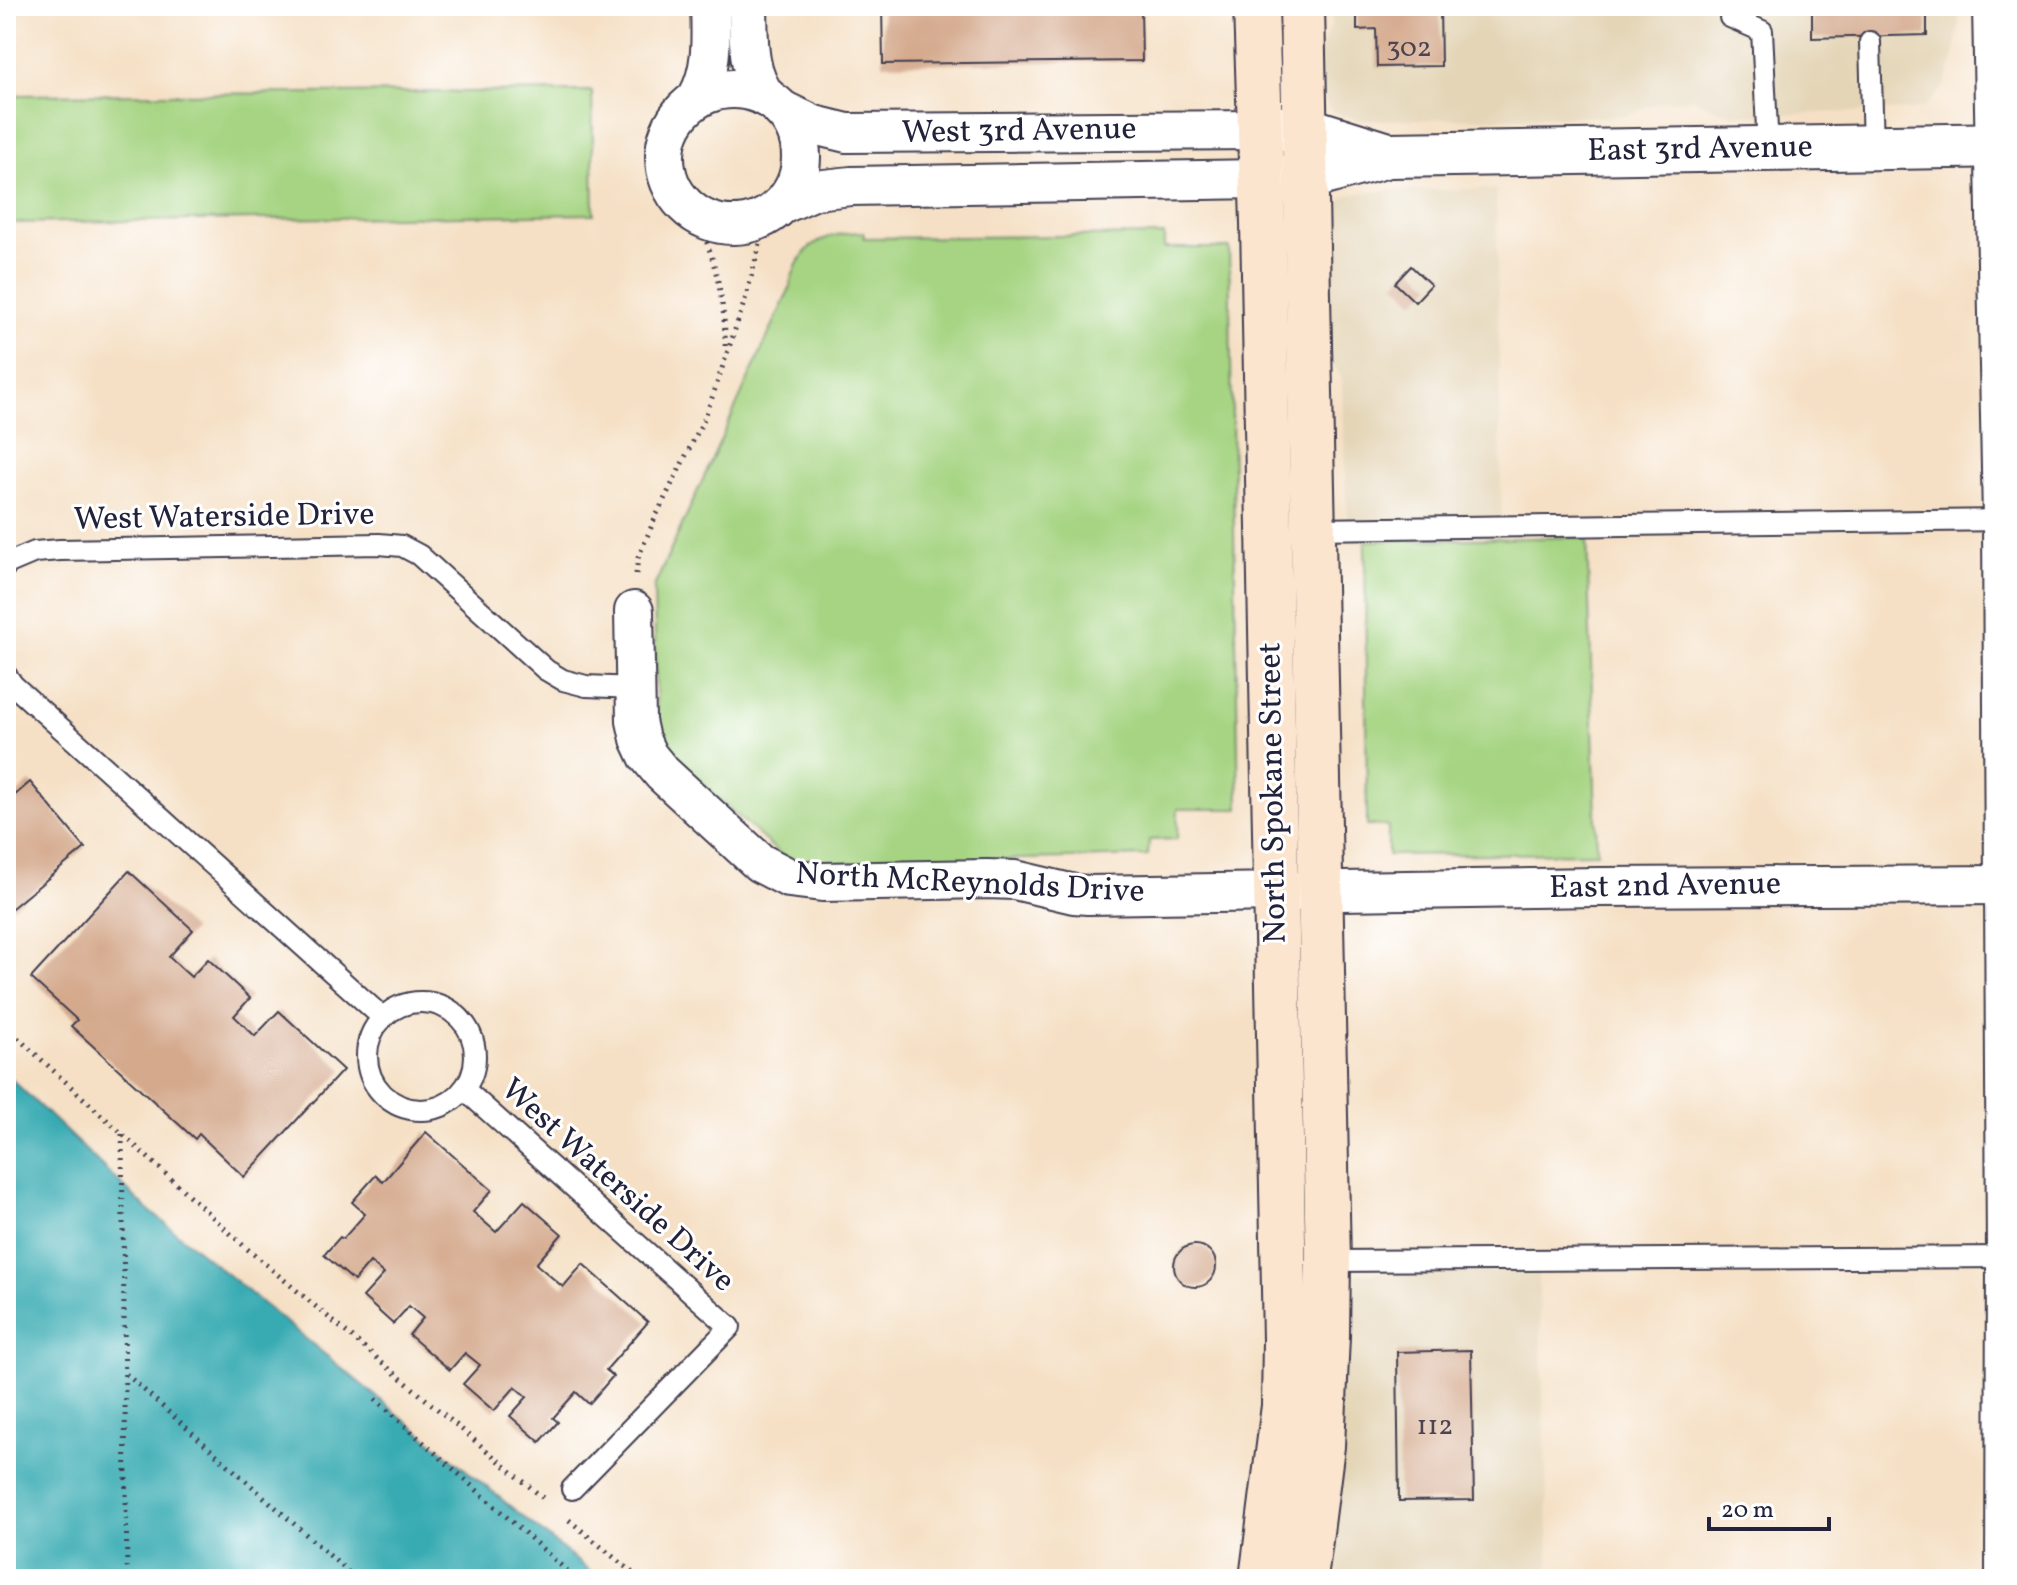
<svg xmlns="http://www.w3.org/2000/svg" width="2017" height="1585" font-family="Vollkorn,serif">
	<style>
		.built { fill: #e4d5b7 }
		.green { fill: #a6d482; stroke: #647b5e; stroke-width: 2 }
		.water { fill: #39abb2; stroke: #2e6676; stroke-width: 2 }
		.building { fill: #d4a98c }
		.lines { fill: none; stroke-linecap: round; stroke-linejoin: round }
		.service-casing { stroke: #423e50; stroke-width: 24 }
		.minor-casing { stroke: #423e50; stroke-width: 42 }
		.tertiary-casing { stroke: #423e50; stroke-width: 48 }
		.secondary-casing { stroke: #423e50; stroke-width: 48 }
		.path { stroke: #423e50; stroke-width: 5; stroke-dasharray: 2 6; stroke-linecap: butt }
		.service { stroke: #fff; stroke-width: 20 }
		.minor { stroke: #fff; stroke-width: 38 }
		.tertiary { stroke: #fff; stroke-width: 44 }
		.secondary { stroke: #fce5cf; stroke-width: 44 }
		.labels { text-anchor: middle; dominant-baseline: central; stroke-width: 6; stroke-linejoin: round; paint-order: stroke }
		.number-label { font-size: 28px; fill: #4e444f }
		.street-label { font-size: 32px; fill: #22223b; stroke: #fff }
	</style>
	<rect width="100%" height="100%" fill="#fff"/>
	<filter id="ink" filterUnits="userSpaceOnUse"><feTurbulence type="fractalNoise" baseFrequency=".0125" numOctaves="2"/><feDisplacementMap in="SourceGraphic" scale="16" xChannelSelector="R" yChannelSelector="G"/><feConvolveMatrix kernelMatrix="1 2 1 2 8 2 1 2 1" color-interpolation-filters="sRGB"/></filter>
	<filter id="wash" filterUnits="userSpaceOnUse"><feTurbulence type="fractalNoise" baseFrequency=".006" numOctaves="4" result="noise"/><feDisplacementMap in="SourceGraphic" scale="32" xChannelSelector="R" yChannelSelector="G"/><feGaussianBlur stdDeviation="1.8" result="paint"/><feColorMatrix in="noise" values="0 0 0 0 0 0 0 0 0 0 0 0 0 0 0 0 0 1.4 0 .05"/><feComposite in="paint" operator="in"/></filter>
	<g filter="url(#wash)">
		<rect width="100%" height="100%" fill="#f5e0c5"/>
		<g class="built">
			<polygon points="1332,6 1958,6 1959,23 1955,51 1945,85 1927,105 1914,110 1734,115 1718,111 1693,99 1660,102 1623,116 1357,120 1332,111 1319,92 1317,59 1332,24"/>
			<polygon points="1496,189 1502,540 1348,541 1342,380 1339,372 1324,355 1325,212 1348,195 1371,191"/>
			<polygon points="1538,1267 1550,1579 1346,1579 1331,1564 1325,1553 1340,1274"/>
		</g>
		<g class="green">
			<polygon points="592,91 594,214 6,223 6,95"/>
			<path d="M864,232v6l300,-3v13h65l10,561h-61l-1,30 -28,1 -1,16 -334,8 -19,-3 -14,-6 -113,-102 -7,-11 -4,-14 -3,-141 135,-297c8,-44 32,-57 75,-58z"/>
			<polygon points="1587,537 1597,853 1388,855 1388,826 1367,825 1365,541"/>
		</g>
		<polygon class="water" points="6,1074 145,1207 599,1579 6,1579"/>
		<g id="blocks">
			<g class="building">
				<polygon points="882,6 1141,6 1142,61 883,64"/>
				<polygon points="1357,6 1440,6 1441,66 1377,67 1376,29 1357,30"/>
				<polygon points="1812,6 1927,6 1927,35 1812,38"/>
				<polygon points="1411,266 1431,285 1415,302 1395,283"/>
				<polygon points="30,782 85,848 6,913 6,803"/>
				<polygon points="129,871 193,930 169,957 191,977 208,959 250,998 234,1016 255,1036 279,1011 343,1070 244,1177 199,1134 195,1139 71,1026 77,1020 31,978"/>
				<polygon points="426,1132 492,1190 473,1212 496,1232 524,1201 562,1234 536,1264 563,1287 583,1264 648,1322 606,1370 613,1376 589,1404 576,1392 553,1418 558,1422 540,1442 510,1416 527,1397 515,1387 494,1411 463,1384 480,1365 465,1353 450,1370 409,1335 423,1318 409,1306 393,1324 363,1297 384,1274 370,1262 354,1281 324,1255 340,1237 343,1239 365,1214 352,1202 376,1175 383,1182"/>
				<circle cx="1195" cy="1266" r="21"/>
				<polygon points="1471,1350 1474,1500 1399,1501 1397,1352"/>
			</g>
		</g>
	</g>
	<g filter="url(#ink)">
		<use href="#blocks" fill-opacity="0" stroke="#423e50" stroke-width="2"/>
		<g class="lines">
			<g class="service-casing">
				<g id="service">
					<polyline points="1730,6 1730,17 1762,31 1768,149"/>
					<polyline points="1870,42 1873,147"/>
					<polyline points="1313,529 2007,520"/>
					<polyline points="6,566 9,563 35,552 60,550 379,544 402,546 419,555 546,670 563,680 586,686 636,688"/>
					<polyline points="6,675 13,685 382,1017"/>
					<circle cx="421" cy="1056" r="54"/>
					<polyline points="464,1089 730,1327 572,1489"/>
					<polyline points="1328,1261 2011,1257"/>
				</g>
			</g>
			<g class="minor-casing">
				<g id="minor">
					<path d="M748,6c1,31 -2,66 19,92"/>
					<polyline points="1992,6 2002,520 2006,1257 2005,1579"/>
					<circle cx="733" cy="157" r="68"/>
					<path d="M697,98c16,-28 14,-61 13,-92"/>
					<polyline points="782,110 814,125 847,133 1260,130"/>
					<polyline points="783,204 815,190 851,186 1261,179"/>
					<polyline points="634,611 636,721 640,739 648,756 662,773 760,863 789,878 822,882 987,879 1015,880 1074,894 1088,895 1599,887 2011,885"/>
				</g>
			</g>
			<g class="tertiary-casing">
				<g id="tertiary">
					<polyline points="1267,129 1305,129 1388,155"/>
					<polyline points="1269,178 1306,178 1388,155 2011,145"/>
				</g>
			</g>
			<g class="secondary-casing">
				<g id="secondary">
					<polyline points="1256,6 1263,223 1285,1340 1284,1406 1262,1579"/>
					<polyline points="1302,6 1328,1261 1327,1336 1322,1446 1305,1579"/>
				</g>
			</g>
			<g class="path">
				<path d="M693,213c21,34 34,98 32,138"/>
				<polyline points="636,574 638,558 655,518 705,417 713,395 745,300 762,236"/>
				<polyline points="6,1027 245,1247 543,1498"/>
				<polyline points="122,1134 127,1579"/>
				<polyline points="126,1374 356,1579"/>
				<polyline points="375,1399 576,1579"/>
				<polyline points="569,1520 640,1579"/>
			</g>
			<use href="#service" class="service"/>
			<use href="#minor" class="minor"/>
			<use href="#tertiary" class="tertiary"/>
			<use href="#secondary" class="secondary"/>
		</g>
	</g>
	<g class="labels">
		<g class="number-label">
			<text x="1409" y="48">302</text>
			<text x="1435" y="1426">112</text>
		</g>
		<g class="street-label">
			<text transform="translate(1019 132) rotate(-1)">West 3rd Avenue</text>
			<text transform="translate(1700 150) rotate(-1)">East 3rd Avenue</text>
			<text transform="translate(224 518) rotate(-1)">West Waterside Drive</text>
			<text transform="translate(1274 793) rotate(-91)">North Spokane Street</text>
			<text transform="translate(970 884) rotate(3)">North McReynolds Drive</text>
			<text transform="translate(1665 887) rotate(-1)">East 2nd Avenue</text>
			<text transform="translate(617 1186) rotate(42)">West Waterside Drive</text>
		</g>
	</g>
	<rect width="2017" height="1585" fill="none" stroke="#fff" stroke-width="32"/>
	<path d="M1709 1517v12h120v-12" fill="none" stroke="#22223b" stroke-width="4"/>
	<text x="1721" y="1517" font-size="24" fill="#22223b" stroke="#ffffff" stroke-width="6" paint-order="stroke">20 m</text>
</svg>
